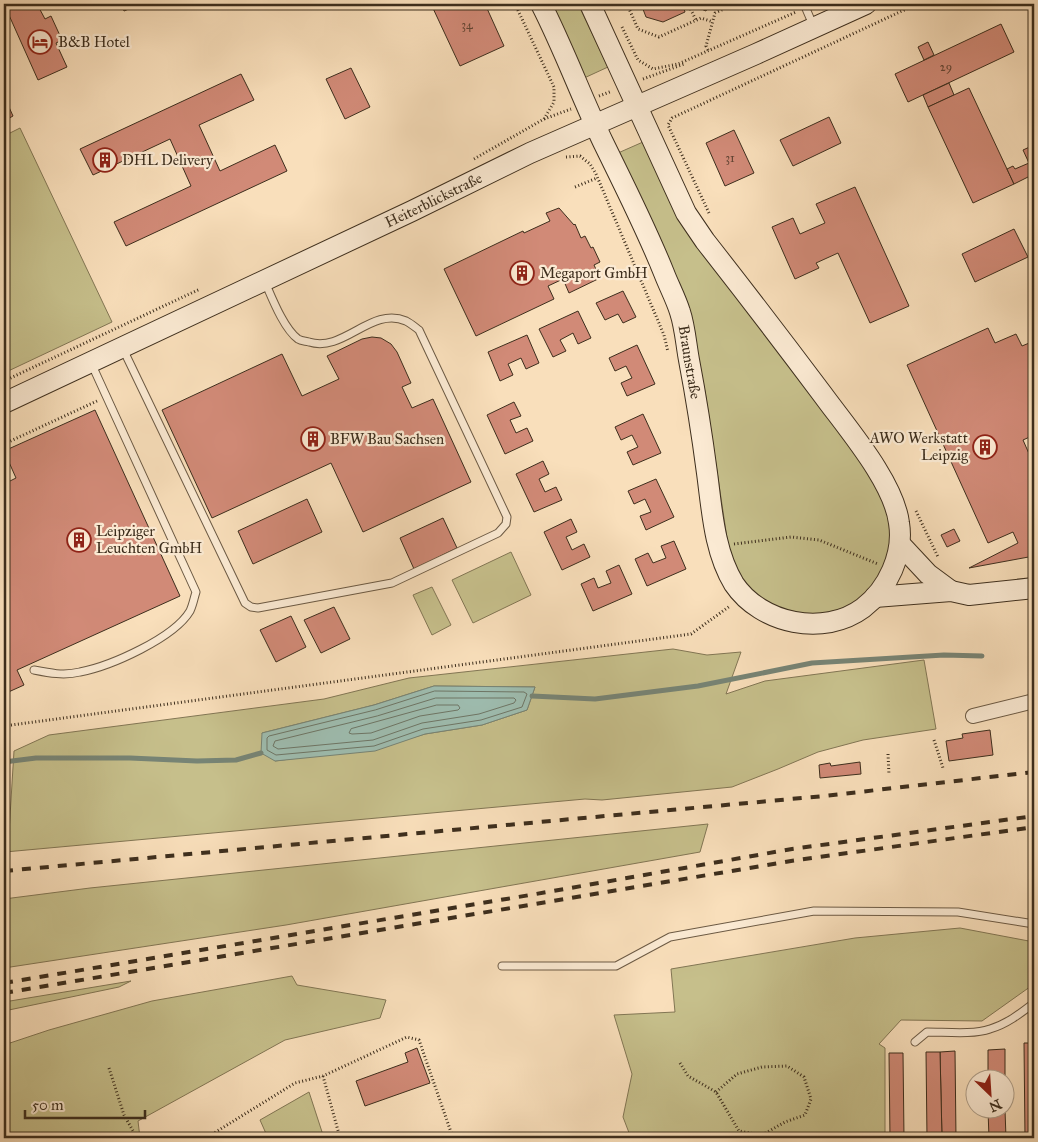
<svg xmlns="http://www.w3.org/2000/svg" width="1038" height="1142" font-family="'IM FELL Great Primer',serif">
	<style>
		.green { fill: #c6bf8b; stroke: #827654; fill-rule: evenodd }
		.water { fill: #9ebdb0; stroke: #778475 }
		.lines { fill: none; stroke-linecap: round; stroke-linejoin: round }
		.shore { stroke: #6e7666; stroke-width: 1 }
		.stream { stroke: #778475; stroke-width: 5 }
		.building { fill: #d18a77; stroke: #3d2e1d }
		.lane-casing { stroke: #6c5a44; stroke-width: 9 }
		.street-casing { stroke: #6c5a44; stroke-width: 16 }
		.secondary-casing { stroke: #3d2e1d; stroke-width: 22 }
		.path { stroke: #3d2e1d; stroke-width: 3; stroke-dasharray: 1 2.5; stroke-linecap: butt }
		.lane { stroke: #fbead3; stroke-width: 7 }
		.street { stroke: #fbead3; stroke-width: 14 }
		.secondary { stroke: #fbead3; stroke-width: 20 }
		.rail { stroke: #3d2e1d; stroke-width: 4; stroke-dasharray: 9 9; stroke-linecap: butt }
		.labels { text-anchor: middle; dominant-baseline: central; stroke-width: 4.5; stroke-linejoin: round; paint-order: stroke }
		.number-label { font-size: 12px; fill: #624534 }
		.poi-label { font-size: 15px; fill: #3d2e1d; stroke: #fbead3; text-anchor: start }
		.street-label { font-size: 15px; fill: #3d2e1d; stroke: #fbead3 }
	</style>
	<rect width="100%" height="100%" fill="#f9dfbb"/>
	<filter id="stains"><feTurbulence type="fractalNoise" baseFrequency=".004" numOctaves="4"/><feColorMatrix values="0 0 0 0 .2 0 0 0 0 .09 0 0 0 0 .02 0 0 0 .5 -.17"/></filter>
	<radialGradient id="worn" r=".72"><stop offset=".6" stop-color="#630" stop-opacity="0"/><stop offset="1" stop-color="#630" stop-opacity=".3"/></radialGradient>
	<g class="green">
		<polygon points="548,4 578,4 608,67 582,79"/>
		<polygon points="20,128 112,322 4,373 4,136"/>
		<polygon points="643,142 880,489 892,521 888,560 872,588 861,599 844,609 808,616 771,606 746,587 730,558 705,391 618,153"/>
		<polygon points="511,552 531,595 473,623 452,580"/>
		<polygon points="432,587 451,625 432,635 413,595"/>
		<path d="M673,649l34,6 34,-3 -15,42 39,-13 159,-21 12,69 -73,11 -45,12 -40,17 -46,18 -130,13 -17,-1 -580,53 4,-19 5,-82 35,-16 275,-36 85,-21zM434,686l101,1 -8,23 -45,15 -57,9 -24,7 -81,14 -45,6 -13,-28 112,-28z"/>
		<polygon points="708,824 700,852 286,925 4,968 4,899 90,888"/>
		<polygon points="960,928 1034,942 1034,984 982,1021 901,1020 879,1044 885,1048 885,1138 631,1138 623,1117 632,1074 614,1015 675,1012 671,969 855,938"/>
		<polygon points="292,976 297,985 386,1000 380,1018 285,1040 138,1121 140,1138 4,1138 4,1045 49,1030 152,1001"/>
		<polygon points="131,981 119,987 4,1011 4,1002"/>
		<polygon points="309,1092 324,1138 268,1138 260,1120"/>
	</g>
	<polygon class="water" points="434,686 535,687 527,710 482,725 425,734 375,751 275,761 261,753 262,733 374,705"/>
	<g class="lines">
		<g class="shore">
			<polygon points="435,691 524,692 527,694 522,707 481,720 423,729 374,746 276,755 267,750 267,738 269,736 375,710"/>
			<polygon points="436,698 514,698 516,700 514,703 479,714 422,723 373,740 278,749 273,746 275,741 377,716"/>
			<polygon points="437,705 458,705 460,708 458,710 420,716 371,733 352,734 349,733 351,729"/>
		</g>
		<g class="stream">
			<polyline points="532,696 595,699 698,686 812,663 944,655 982,656"/>
			<polyline points="4,762 36,758 130,758 197,761 236,760 261,753"/>
		</g>
	</g>
	<g class="building">
		<polygon points="4,4 37,4 45,19 51,16 62,40 56,43 67,67 38,80"/>
		<polygon points="121,4 141,4 124,11"/>
		<polygon points="431,4 485,4 504,46 460,66"/>
		<polygon points="641,4 709,4 706,11 692,5 684,9 685,12 663,22 646,17"/>
		<polygon points="1001,24 1014,52 908,102 895,74"/>
		<polygon points="928,42 934,55 924,60 918,47"/>
		<polygon points="351,68 370,107 345,119 326,79"/>
		<polygon points="241,74 254,100 199,125 220,171 275,145 287,171 126,246 114,222 191,186 170,139 93,175 80,149"/>
		<polygon points="949,83 954,95 928,107 923,95"/>
		<polygon points="969,88 1014,184 973,203 928,107"/>
		<polygon points="4,96 13,116 4,121"/>
		<polygon points="829,117 841,143 793,166 780,140"/>
		<polygon points="734,130 754,173 725,186 706,143"/>
		<polygon points="1034,145 1034,174 1023,150"/>
		<polygon points="1029,163 1034,174 1014,184 1007,169 1013,166 1015,169"/>
		<polygon points="855,187 909,306 870,323 838,253 816,263 819,268 795,279 772,227 793,218 800,234 825,223 816,204"/>
		<polygon points="559,208 574,225 575,224 581,238 585,236 591,248 593,247 600,262 594,265 600,278 569,293 563,279 548,286 554,299 476,336 444,269 523,231 524,233 550,221 546,213"/>
		<polygon points="1014,229 1028,257 975,282 962,254"/>
		<polygon points="623,291 636,317 623,323 618,314 605,320 596,303"/>
		<polygon points="578,311 591,338 578,344 573,333 560,340 566,351 553,357 539,329"/>
		<polygon points="988,328 995,343 1016,334 1022,346 1034,341 1034,435 1023,440 1030,456 1034,454 1034,556 969,568 1018,543 1013,532 988,543 907,365"/>
		<polygon points="527,335 539,363 526,369 521,358 508,364 513,375 500,381 488,352"/>
		<polygon points="372,337 381,338 391,344 397,352 411,383 402,387 412,408 433,399 471,482 363,532 331,463 212,518 162,410 282,354 302,396 339,379 327,356 362,339"/>
		<polygon points="637,345 655,384 627,396 621,383 632,378 626,366 615,371 609,358"/>
		<polygon points="514,402 521,416 510,420 516,433 527,428 533,441 505,454 487,415"/>
		<polygon points="95,410 180,596 17,670 24,685 4,694 4,484 16,478 4,451"/>
		<polygon points="643,414 661,453 633,465 627,452 638,447 632,435 621,440 615,427"/>
		<polygon points="543,461 549,474 539,479 545,492 556,487 562,500 534,512 516,474"/>
		<polygon points="656,479 674,517 646,530 640,516 651,512 645,499 634,504 628,491"/>
		<polygon points="307,499 322,532 253,564 238,531"/>
		<polygon points="443,518 457,548 414,569 400,538"/>
		<polygon points="571,519 577,532 566,537 572,550 584,544 590,557 562,570 544,532"/>
		<polygon points="954,529 960,541 947,547 941,535"/>
		<polygon points="674,541 686,569 647,586 635,559 648,553 653,563 666,558 661,546"/>
		<polygon points="619,565 632,594 593,611 581,584 594,578 598,588 611,583 606,571"/>
		<polygon points="334,607 350,639 321,653 304,620"/>
		<polygon points="291,616 306,647 276,662 260,630"/>
		<polygon points="990,730 993,755 949,761 946,741 963,738 962,734"/>
		<polygon points="860,762 861,774 820,778 819,765 830,763 831,766"/>
		<polygon points="1024,1043 1034,1043 1034,1138 1025,1138"/>
		<polygon points="417,1048 430,1083 365,1106 356,1081 408,1062 405,1053"/>
		<polygon points="1005,1049 1005,1080 988,1080 988,1050"/>
		<polygon points="955,1051 956,1138 942,1138 940,1052"/>
		<polygon points="926,1052 940,1052 942,1138 927,1138"/>
		<polygon points="889,1053 903,1053 904,1138 890,1138"/>
		<polygon points="988,1110 1005,1110 1006,1138 989,1138"/>
	</g>
	<g class="lines">
		<g class="lane-casing">
			<g id="lane">
				<polyline points="804,4 813,25"/>
				<path d="M123,349l122,254 6,4 7,1 134,-25 106,-50 8,-9 1,-7 -88,-187c-4,-3 -9,-7 -13,-9 -35,-15 -62,32 -97,21 -4,-1 -8,-1 -11,-3 -14,-10 -26,-41 -33,-57"/>
				<path d="M34,670c15,3 30,6 46,2 31,-6 94,-34 110,-61 3,-6 4,-13 6,-19l-104,-227"/>
				<polyline points="502,966 616,966 670,937 814,911 958,912 1034,924"/>
				<path d="M915,1042l12,-10c19,0 46,3 63,-3 17,-5 31,-16 44,-26"/>
			</g>
		</g>
		<g class="street-casing">
			<polyline id="street" points="973,716 1034,701"/>
		</g>
		<g class="secondary-casing">
			<g id="secondary">
				<path id="s1" d="M541,4c23,45 40,92 62,138 21,43 43,86 61,131 5,13 12,26 16,39 5,15 6,32 9,48 7,37 13,75 18,113 5,37 7,78 27,111 27,40 90,53 129,24 25,-19 41,-54 36,-85 -5,-41 -52,-95 -76,-128 -39,-52 -78,-103 -118,-154l-19,-28 -96,-209"/>
				<path id="s2" d="M4,403l408,-192 118,-58 226,-99 110,-50"/>
				<polyline points="900,544 928,574 951,591"/>
				<polyline points="875,597 951,591 969,595 1034,588"/>
			</g>
		</g>
		<g class="path">
			<polyline points="627,4 638,29 659,37 701,18 713,22"/>
			<polyline points="721,4 723,10"/>
			<polyline points="689,6 696,20"/>
			<polyline points="622,27 638,60 653,69 678,64 796,12"/>
			<polyline points="708,50 706,46 715,13 726,8"/>
			<polyline points="643,79 684,64"/>
			<polyline points="599,96 612,91"/>
			<polyline points="544,119 571,109"/>
			<polyline points="566,157 580,156 590,164 596,174 664,335 668,352"/>
			<polyline points="474,159 544,119 554,102 554,87 515,4"/>
			<polyline points="575,187 597,178"/>
			<polyline points="709,213 668,125 672,118 917,4"/>
			<polyline points="4,381 200,289"/>
			<polyline points="4,444 97,401"/>
			<polyline points="916,511 938,557"/>
			<polyline points="734,544 791,537 819,540 878,564"/>
			<polyline points="4,726 691,634 730,606"/>
			<polyline points="934,740 943,768"/>
			<polyline points="888,754 889,775"/>
			<polyline points="4,757 5,772 4,780"/>
			<polyline points="680,1063 688,1076 716,1092 739,1131 777,1138"/>
			<polyline points="109,1068 124,1115 137,1138"/>
			<polyline points="323,1076 340,1138"/>
			<polyline points="716,1092 737,1074 762,1067 787,1066 804,1077 811,1099 805,1115 785,1122 762,1135"/>
			<polyline points="206,1138 295,1083 323,1076 407,1037 419,1040 453,1138"/>
		</g>
		<use href="#lane" class="lane"/>
		<use href="#street" class="street"/>
		<use href="#secondary" class="secondary"/>
		<g class="rail">
			<polyline points="4,871 824,796 1034,772"/>
			<polyline points="4,983 536,894 792,849 1034,816"/>
			<polyline points="4,993 791,861 1034,827"/>
		</g>
	</g>
	<defs>
		<g id="hotel-ring" transform="scale(1.25)"><circle r="9.5" fill="#fbead3" stroke="#8f2418" stroke-width="1.5"/><path d="M-6-4.5h1.5V1H6V5H4.5V3h-9V5H-6ZM-4 0a1.8 1.8 0 1 1 3.6 0ZM.5 0V-2.5h3Q6-2.5 6 0Z" fill="#8f2418"/></g>
		<g id="building-ring" transform="scale(1.25)"><circle r="9.5" fill="#fbead3" stroke="#8f2418" stroke-width="1.5"/><path d="M-4-6H4V6H1V3H-1V6H-4ZM-2.5-4.3h1.7v1.8h-1.7ZM.8-4.3h1.7v1.8H.8ZM-2.5-1h1.7V.8h-1.7ZM.8-1h1.7V.8H.8Z" fill="#8f2418"/></g>
	</defs>
	<g fill-rule="evenodd">
		<use href="#hotel-ring" x="40" y="42"/>
		<use href="#building-ring" x="105" y="160"/>
		<use href="#building-ring" x="522" y="273"/>
		<use href="#building-ring" x="313" y="439"/>
		<use href="#building-ring" x="985" y="447"/>
		<use href="#building-ring" x="79" y="540"/>
	</g>
	<g class="labels">
		<g class="number-label">
			<text x="467" y="25">34</text>
			<text x="946" y="67">29</text>
			<text x="730" y="158">31</text>
		</g>
		<g class="poi-label">
			<text x="58" y="42">B&amp;B Hotel</text>
			<text x="122" y="160">DHL Delivery</text>
			<text x="540" y="273">Megaport GmbH</text>
			<text x="968" y="438" text-anchor="end">AWO Werkstatt<tspan x="968" dy="17">Leipzig</tspan></text>
			<text x="330" y="439">BFW Bau Sachsen</text>
			<text x="96" y="531">Leipziger<tspan x="96" dy="17">Leuchten GmbH</tspan></text>
		</g>
		<g class="street-label">
			<text stroke="none"><textPath href="#s2" startOffset="475">Heiterblickstraße</textPath></text>
			<text stroke="none"><textPath href="#s1" startOffset="389">Braunstraße</textPath></text>
		</g>
	</g>
	<rect width="1038" height="1142" fill="none" stroke="#f9dfbb" stroke-width="20"/>
	<rect x="5" y="5" width="1028" height="1132" fill="none" stroke="#3d2e1d" stroke-width="2.5"/>
	<rect x="10" y="10" width="1018" height="1122" fill="none" stroke="#3d2e1d"/>
	<g transform="translate(990 1094) rotate(155)"><circle r="24" fill="#fbead3" stroke="#af9f8a"/>
	<path d="M0-4L9 19L0 12L-9 19Z" fill="#8f2418"/>
	<text y="-8" font-size="14" font-weight="bold" text-anchor="middle" fill="#3d2e1d">N</text>
	</g>
	<path d="M25 1110v8h120v-8" fill="none" stroke="#3d2e1d" stroke-width="2.5"/>
	<text x="32" y="1110" font-size="15" fill="#3d2e1d" stroke="#fbead3" stroke-width="4" paint-order="stroke">50 m</text>
	<rect width="100%" height="100%" filter="url(#stains)"/>
	<rect width="100%" height="100%" fill="url(#worn)"/>
</svg>
